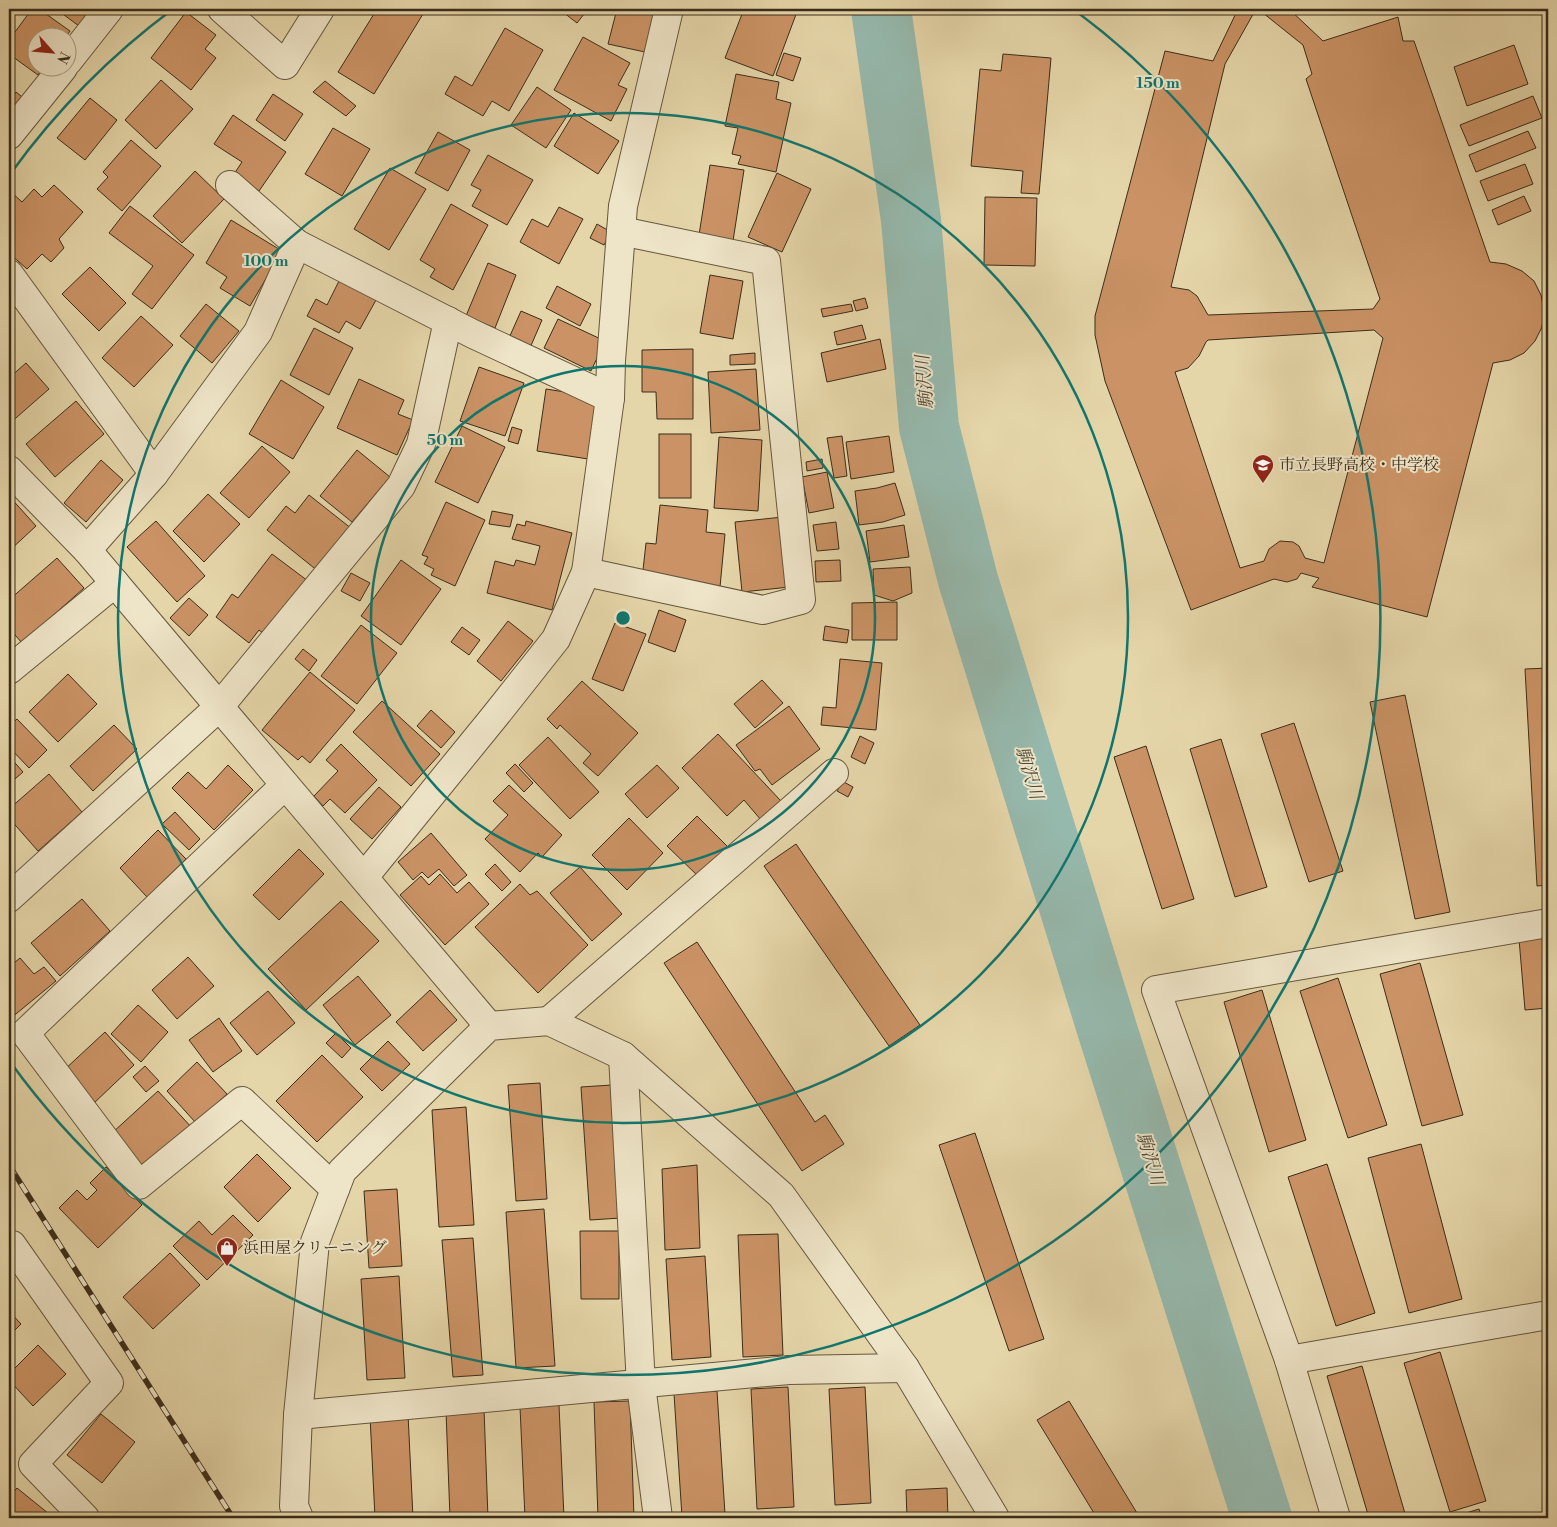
<svg xmlns="http://www.w3.org/2000/svg" width="1557" height="1527" font-family="'Libre Bodoni','Noto Serif JP',serif">
	<style>
		.lines { fill: none; stroke-linecap: round; stroke-linejoin: round }
		.river { stroke: #96b9ad; stroke-width: 60 }
		.building { fill: #cb9365; stroke: #3b2d1a; fill-rule: evenodd }
		.minor-casing { stroke: #66573e; stroke-width: 30 }
		.minor { stroke: #eee4c7; stroke-width: 28 }
		.rail-casing { stroke: #3b2d1a; stroke-width: 5.5 }
		.rail { stroke: #eee4c7; stroke-width: 4; stroke-dasharray: 11; stroke-linecap: butt }
		.ring { fill: none; stroke: #0f766e; stroke-width: 2.5 }
		.labels { text-anchor: middle; dominant-baseline: central; stroke-width: 4; stroke-linejoin: round; paint-order: stroke }
		.poi-label { font-size: 16px; fill: #3b2d1a; stroke: #eee4c7; text-anchor: start }
		.water-label { font-size: 18px; font-style: italic; fill: #4d4937; stroke: #eee4c7 }
		.centre { fill: #0f766e; stroke: #eee4c7; stroke-width: 2.5 }
		.ring-label { font-size: 15px; text-anchor: middle; font-weight: bold; fill: #0f766e; stroke: #eee4c7; stroke-width: 4; stroke-linejoin: round; paint-order: stroke }
	</style>
	<rect width="100%" height="100%" fill="#e5d6a9"/>
	<filter id="stains"><feTurbulence type="fractalNoise" baseFrequency=".004" numOctaves="4"/><feColorMatrix values="0 0 0 0 .2 0 0 0 0 .09 0 0 0 0 .02 0 0 0 .5 -.17"/></filter>
	<radialGradient id="worn" r=".72"><stop offset=".6" stop-color="#630" stop-opacity="0"/><stop offset="1" stop-color="#630" stop-opacity=".3"/></radialGradient>
	<g class="lines">
		<polyline class="river" points="881,9 911,220 929,427 968,580 1107,1029 1262,1518"/>
	</g>
	<g class="building">
		<polygon points="32,9 39,9 70,31 65,38 38,38 38,68 43,68 38,75 9,54 9,40"/>
		<polygon points="56,9 91,9 79,26"/>
		<polygon points="377,9 426,9 374,94 338,72"/>
		<polygon points="559,9 588,9 577,23"/>
		<polygon points="617,9 655,9 645,52 608,44"/>
		<polygon points="744,9 798,9 773,76 725,58"/>
		<path d="M1238,9h18l-31,55 -54,223 18,3 8,6 11,19 165,-6 7,-10 -74,-220 6,-5 -9,-29 -45,-36h31l34,32 75,-24 5,24h11l76,221 16,2 16,7 12,10 7,14 3,16 -2,16 -7,14 -11,12 -14,7 -17,3 -66,254 -115,-30 7,-9 -18,-5 -4,6 -10,3 -13,-3 -83,31 -86,-229 -10,-46v-19l70,-265 48,10zM1374,330l9,8 -59,225 -19,-5 -6,-12 -6,-4 -13,-1 -11,8 -5,12 -24,7 -65,-196 13,-4 11,-12 7,-14 2,-2z"/>
		<polygon points="186,12 216,35 205,49 216,58 191,90 151,58"/>
		<polygon points="505,28 543,50 509,111 492,101 483,116 445,94 455,76 472,86"/>
		<polygon points="583,37 630,63 618,85 627,89 611,121 554,90"/>
		<polygon points="1514,45 1528,84 1467,106 1454,67"/>
		<polygon points="784,53 801,58 793,81 776,75"/>
		<polygon points="1003,54 1051,58 1039,194 1021,193 1023,171 971,166 980,69 1001,71"/>
		<polygon points="736,74 779,82 776,99 791,103 776,172 738,164 741,156 732,154 738,128 725,126"/>
		<polygon points="161,80 193,109 156,149 125,120"/>
		<polygon points="325,81 356,106 346,116 313,92"/>
		<polygon points="537,87 571,110 546,148 511,125"/>
		<polygon points="16,92 27,101 9,126 9,102"/>
		<polygon points="273,94 303,114 285,141 256,120"/>
		<polygon points="1533,96 1542,118 1469,146 1460,125"/>
		<polygon points="90,98 117,120 85,160 57,138"/>
		<polygon points="574,113 619,141 598,174 554,146"/>
		<polygon points="233,115 286,152 259,191 234,174 242,162 214,144"/>
		<polygon points="333,128 370,149 342,196 305,174"/>
		<polygon points="1528,131 1536,148 1476,172 1469,155"/>
		<polygon points="438,132 470,150 448,191 415,173"/>
		<polygon points="131,140 161,166 122,211 97,189 108,177 103,172"/>
		<polygon points="488,155 533,180 507,225 472,206 481,190 471,185"/>
		<polygon points="1525,164 1533,184 1488,201 1480,181"/>
		<polygon points="710,165 744,170 733,241 699,235"/>
		<polygon points="390,168 426,189 389,250 354,229"/>
		<polygon points="195,171 224,199 182,243 153,216"/>
		<polygon points="777,173 811,189 782,252 748,237"/>
		<polygon points="54,185 83,212 59,239 64,248 51,262 42,254 27,269 9,253 9,190 22,202 34,189 42,197"/>
		<polygon points="1524,196 1531,211 1498,225 1492,210"/>
		<polygon points="985,197 1037,198 1035,266 984,265"/>
		<polygon points="451,204 488,225 453,290 430,277 435,269 420,260"/>
		<polygon points="130,206 194,255 152,309 132,294 153,266 109,233"/>
		<polygon points="559,207 583,219 559,264 520,242 532,219 548,227"/>
		<polygon points="231,220 282,251 250,306 220,288 227,277 206,263"/>
		<polygon points="597,224 611,232 604,245 590,238"/>
		<polygon points="488,263 516,275 495,328 466,316"/>
		<polygon points="90,267 126,303 99,331 62,294"/>
		<polygon points="710,275 743,281 733,339 700,333"/>
		<polygon points="339,281 376,300 360,329 346,321 339,333 307,316 316,299 327,305"/>
		<polygon points="557,286 591,304 580,326 546,308"/>
		<polygon points="865,298 868,308 856,311 853,301"/>
		<polygon points="206,304 239,331 212,363 180,336"/>
		<polygon points="851,304 853,311 823,317 821,309"/>
		<polygon points="521,311 542,320 530,348 509,338"/>
		<polygon points="141,316 173,345 134,387 102,358"/>
		<polygon points="9,318 14,326 9,330"/>
		<polygon points="558,319 605,341 591,371 544,348"/>
		<polygon points="862,325 866,339 837,345 834,332"/>
		<polygon points="314,328 353,348 329,395 290,375"/>
		<polygon points="880,339 886,369 827,382 821,353"/>
		<polygon points="693,349 693,419 657,419 656,392 642,392 642,350"/>
		<polygon points="755,353 755,364 730,365 730,355"/>
		<polygon points="26,363 49,389 9,424 9,378"/>
		<polygon points="479,367 524,383 505,436 460,421"/>
		<polygon points="756,369 760,430 711,433 708,372"/>
		<polygon points="359,379 404,400 398,414 413,420 397,455 337,428"/>
		<polygon points="281,380 324,407 293,459 249,434"/>
		<polygon points="546,389 597,397 588,459 537,451"/>
		<polygon points="76,401 104,434 55,477 26,444"/>
		<polygon points="462,426 505,447 478,503 435,482"/>
		<polygon points="512,427 522,430 518,444 508,441"/>
		<rect x="659" y="434" width="32" height="64"/>
		<polygon points="842,436 847,476 834,478 827,438"/>
		<polygon points="889,436 894,472 851,479 846,442"/>
		<polygon points="719,437 762,440 758,511 714,508"/>
		<polygon points="262,446 290,472 249,518 220,493"/>
		<polygon points="357,450 390,477 352,522 320,496"/>
		<polygon points="822,459 823,468 807,471 806,462"/>
		<polygon points="101,460 123,480 86,522 64,503"/>
		<polygon points="827,472 834,508 809,513 802,477"/>
		<polygon points="895,483 905,515 883,522 859,525 855,491 877,488"/>
		<polygon points="208,494 240,524 204,562 173,531"/>
		<polygon points="309,495 352,529 319,572 267,530 286,506 295,513"/>
		<polygon points="9,496 36,526 9,551"/>
		<polygon points="446,502 485,520 455,586 431,575 434,569 424,564 428,557 422,555"/>
		<polygon points="660,505 708,510 706,532 725,534 720,587 642,579 646,543 656,544"/>
		<polygon points="492,511 513,515 510,527 489,524"/>
		<polygon points="783,517 790,587 742,592 735,522"/>
		<polygon points="156,521 205,576 177,602 127,547"/>
		<polygon points="526,521 572,533 552,610 487,593 495,561 514,566 516,560 535,565 540,546 512,539 517,524 525,526"/>
		<polygon points="836,522 839,549 817,551 813,525"/>
		<polygon points="904,525 909,557 870,562 866,531"/>
		<polygon points="272,554 312,584 270,639 259,630 249,643 216,617 232,594 238,598"/>
		<polygon points="57,558 84,588 22,643 9,628 9,600"/>
		<polygon points="401,560 441,589 401,645 361,616"/>
		<polygon points="840,560 841,581 816,582 815,561"/>
		<polygon points="910,567 912,593 893,601 874,595 873,569"/>
		<polygon points="351,573 370,583 360,601 341,591"/>
		<polygon points="189,598 208,615 189,636 170,618"/>
		<polygon points="897,602 897,640 852,640 852,603"/>
		<polygon points="659,610 686,620 675,652 648,642"/>
		<polygon points="508,621 533,641 501,681 477,661"/>
		<polygon points="615,623 646,634 623,691 592,679"/>
		<polygon points="361,625 397,653 357,704 321,676"/>
		<polygon points="825,626 849,630 847,643 823,640"/>
		<polygon points="462,627 480,640 469,655 451,642"/>
		<polygon points="303,649 317,660 309,671 295,659"/>
		<polygon points="840,659 882,663 876,730 821,725 823,707 836,708"/>
		<polygon points="1548,668 1548,885 1537,886 1525,669"/>
		<polygon points="310,672 355,710 310,763 302,756 298,760 262,730"/>
		<polygon points="68,674 97,704 58,742 29,712"/>
		<polygon points="762,680 783,703 755,728 734,704"/>
		<polygon points="582,681 638,733 598,776 583,763 591,754 560,725 557,729 547,719"/>
		<polygon points="1405,695 1450,912 1415,919 1370,702"/>
		<polygon points="382,701 440,754 411,786 353,732"/>
		<polygon points="789,706 820,749 772,785 760,769 755,771 736,745"/>
		<polygon points="431,710 455,732 441,748 417,726"/>
		<polygon points="17,719 47,750 29,768 9,747 9,726"/>
		<polygon points="1294,723 1343,871 1309,882 1261,734"/>
		<polygon points="114,725 137,749 93,791 70,766"/>
		<polygon points="718,734 781,801 761,820 744,800 727,816 682,768"/>
		<polygon points="860,736 874,743 865,764 851,757"/>
		<polygon points="548,737 599,792 570,819 519,765"/>
		<polygon points="1221,739 1267,887 1235,897 1190,749"/>
		<polygon points="341,744 377,780 345,813 330,799 323,806 314,796 338,771 326,760"/>
		<polygon points="1146,746 1194,899 1162,909 1114,757"/>
		<polygon points="9,756 23,772 9,784"/>
		<polygon points="515,764 533,783 524,792 506,773"/>
		<polygon points="228,765 253,790 214,830 172,788 188,772 206,789"/>
		<polygon points="657,765 679,788 647,818 625,794"/>
		<polygon points="49,774 82,812 38,851 9,818 9,809"/>
		<polygon points="842,781 853,787 848,797 837,791"/>
		<polygon points="509,785 562,835 542,857 538,853 520,872 485,839 508,815 493,801"/>
		<polygon points="379,787 401,807 372,839 350,819"/>
		<polygon points="175,812 200,839 189,850 162,824"/>
		<polygon points="697,816 728,847 699,877 667,846"/>
		<polygon points="629,818 663,853 627,890 592,855"/>
		<polygon points="158,830 186,859 147,897 120,868"/>
		<polygon points="431,833 467,875 454,886 439,869 428,878 422,872 413,880 398,862"/>
		<polygon points="796,844 920,1025 889,1046 764,866"/>
		<polygon points="299,849 324,874 279,920 253,895"/>
		<polygon points="495,864 511,882 502,891 485,874"/>
		<polygon points="580,867 622,914 592,941 550,893"/>
		<polygon points="440,874 457,893 469,882 489,904 445,945 400,895 421,876 429,885"/>
		<polygon points="520,884 530,895 537,891 588,945 538,993 475,927"/>
		<polygon points="82,899 110,931 60,976 31,943"/>
		<polygon points="341,901 379,941 306,1010 268,969"/>
		<polygon points="1548,936 1548,1008 1525,1010 1519,939"/>
		<polygon points="697,942 815,1122 825,1115 844,1144 802,1171 664,963"/>
		<polygon points="188,957 214,986 177,1019 152,990"/>
		<polygon points="20,958 34,974 44,967 56,981 11,1018 9,1015 9,967"/>
		<polygon points="1420,963 1463,1115 1422,1126 1380,974"/>
		<polygon points="358,976 391,1015 355,1045 323,1005"/>
		<polygon points="1338,978 1387,1125 1348,1138 1300,991"/>
		<polygon points="430,990 457,1020 423,1051 396,1022"/>
		<polygon points="1262,990 1306,1140 1269,1152 1224,1002"/>
		<polygon points="268,991 295,1023 257,1055 230,1023"/>
		<polygon points="138,1005 168,1032 141,1062 111,1034"/>
		<polygon points="219,1018 242,1051 213,1072 189,1040"/>
		<polygon points="105,1032 134,1065 93,1104 63,1071"/>
		<polygon points="336,1033 351,1048 342,1058 326,1043"/>
		<polygon points="388,1041 410,1064 382,1091 360,1069"/>
		<polygon points="322,1055 363,1097 317,1142 276,1101"/>
		<polygon points="197,1062 227,1094 196,1123 167,1091"/>
		<polygon points="145,1066 159,1081 146,1092 133,1077"/>
		<polygon points="540,1083 547,1199 516,1201 508,1085"/>
		<polygon points="612,1085 621,1218 590,1220 581,1087"/>
		<polygon points="158,1091 194,1130 147,1173 112,1133"/>
		<polygon points="466,1107 474,1225 439,1227 432,1110"/>
		<polygon points="975,1133 1044,1339 1009,1351 939,1145"/>
		<polygon points="1421,1144 1462,1299 1409,1313 1368,1158"/>
		<polygon points="257,1154 291,1188 258,1222 224,1187"/>
		<polygon points="1327,1164 1375,1313 1336,1326 1288,1177"/>
		<polygon points="697,1165 700,1248 665,1250 662,1169"/>
		<polygon points="106,1167 142,1205 98,1248 59,1208 77,1190 87,1200 97,1190 90,1183"/>
		<polygon points="397,1189 402,1266 369,1268 364,1191"/>
		<polygon points="544,1209 555,1366 516,1368 506,1212"/>
		<polygon points="233,1215 253,1235 207,1280 173,1246 199,1221 212,1235"/>
		<polygon points="580,1231 619,1231 619,1299 581,1299"/>
		<polygon points="778,1234 783,1355 743,1357 738,1235"/>
		<polygon points="473,1238 483,1375 453,1377 442,1240"/>
		<polygon points="170,1253 200,1285 153,1329 123,1297"/>
		<polygon points="705,1256 711,1357 672,1360 666,1259"/>
		<polygon points="399,1276 405,1378 367,1380 361,1279"/>
		<polygon points="9,1311 21,1324 9,1336"/>
		<polygon points="38,1345 66,1374 33,1406 9,1380 9,1374"/>
		<polygon points="1440,1352 1486,1501 1450,1512 1404,1363"/>
		<polygon points="1362,1366 1406,1517 1402,1518 1369,1518 1327,1376"/>
		<polygon points="788,1387 794,1507 757,1509 751,1389"/>
		<polygon points="865,1387 871,1503 835,1505 829,1389"/>
		<polygon points="717,1391 725,1514 682,1517 674,1394"/>
		<polygon points="630,1401 634,1518 598,1518 594,1402"/>
		<polygon points="1069,1401 1140,1518 1097,1518 1037,1420"/>
		<polygon points="559,1405 564,1518 525,1518 520,1407"/>
		<polygon points="484,1409 488,1518 450,1518 446,1411"/>
		<polygon points="101,1414 135,1442 102,1483 67,1455"/>
		<polygon points="408,1414 413,1518 375,1518 370,1416"/>
		<polygon points="17,1488 54,1518 9,1518 9,1498"/>
		<polygon points="947,1488 948,1518 907,1518 906,1490"/>
		<polygon points="1479,1509 1482,1518 1450,1518"/>
	</g>
	<g class="lines">
		<g class="minor-casing">
			<g id="minor">
				<polyline points="222,9 285,65 320,9"/>
				<polyline points="68,61 109,9"/>
				<polyline points="9,135 63,68"/>
				<polyline points="230,185 297,244 473,334 610,398"/>
				<polyline points="9,274 154,474"/>
				<polyline points="9,470 87,550 489,1026"/>
				<polyline points="87,550 154,474 258,332 297,244"/>
				<polyline points="586,572 763,610 801,600 766,261 621,231"/>
				<polyline points="9,670 115,583"/>
				<polyline points="285,785 25,1033 139,1185 242,1101 335,1189"/>
				<polyline points="364,877 495,716 556,639 586,572 610,398 611,361 623,206 669,9"/>
				<polyline points="9,898 219,707 401,486 421,444 448,321"/>
				<polyline points="549,1021 834,773"/>
				<polyline points="623,1056 641,1385 658,1518"/>
				<polyline points="9,1245 12,1245 109,1383 33,1464 85,1518"/>
				<polyline points="1289,1360 1548,1315"/>
				<polyline points="298,1415 789,1370 905,1368"/>
				<polyline points="299,1518 294,1506 298,1415 315,1242 342,1171 489,1026 549,1021 623,1056 781,1195 905,1368 995,1518"/>
				<polyline points="1336,1518 1289,1360 1156,990 1548,923"/>
			</g>
		</g>
		<use href="#minor" class="minor"/>
		<g class="rail-casing">
			<polyline id="rail" points="9,1165 233,1518"/>
		</g>
		<use href="#rail" class="rail"/>
	</g>
	<g class="ring">
		<circle cx="623" cy="618" r="252"/>
		<circle cx="623" cy="618" r="505"/>
		<path d="M11 173A757 757 0 0 1 173 9M1073 9A757 757 0 1 1 11 1063"/>
	</g>
	<defs>
		<g id="school-pin" transform="scale(1.125)"><path d="M0 17L-7.5 6A9.5 9.5 0 1 1 7.5 6Z" fill="#8f2418" stroke="#eee4c7"/><path d="M0-5L7-2L0 1L-7-2ZM-4 1L0 2.5L4 1V4Q0 6-4 4Z" fill="#fff"/></g>
		<g id="shop-pin" transform="scale(1.125)"><path d="M0 17L-7.5 6A9.5 9.5 0 1 1 7.5 6Z" fill="#8f2418" stroke="#eee4c7"/><path d="M-5-2.5h2.3a2.7 3.5 0 0 1 5.4 0H5L5.5 6h-11ZM-1.5-2.5h3a1.5 2.3 0 0 0-3 0Z" fill="#fff"/></g>
	</defs>
	<g fill-rule="evenodd">
		<use href="#school-pin" x="1263" y="465"/>
		<use href="#shop-pin" x="227" y="1248"/>
	</g>
	<g class="labels">
		<g class="poi-label">
			<text x="1279" y="465">市立長野高校・中学校</text>
			<text x="243" y="1248">浜田屋クリーニング</text>
		</g>
		<g class="water-label">
			<text transform="translate(925 382) rotate(-95)">駒沢川</text>
			<text transform="translate(1029 773) rotate(73)">駒沢川</text>
			<text transform="translate(1150 1159) rotate(73)">駒沢川</text>
		</g>
	</g>
	<circle cx="623" cy="618" r="8" class="centre"/>
	<g class="ring-label">
		<text x="1158" y="88">150 m</text>
		<text x="266" y="266">100 m</text>
		<text x="445" y="445">50 m</text>
	</g>
	<rect width="1557" height="1527" fill="none" stroke="#e5d6a9" stroke-width="30"/>
	<rect x="10" y="10" width="1537" height="1507" fill="none" stroke="#3b2d1a" stroke-width="2.5"/>
	<rect x="15" y="15" width="1527" height="1497" fill="none" stroke="#3b2d1a"/>
	<g transform="translate(52 52) rotate(117)"><circle r="24" fill="#eee4c7" stroke="#a69b82"/>
	<path d="M0-4L9 19L0 12L-9 19Z" fill="#8f2418"/>
	<text y="-8" font-size="14" font-weight="bold" text-anchor="middle" fill="#3b2d1a">N</text>
	</g>
	<rect width="100%" height="100%" filter="url(#stains)"/>
	<rect width="100%" height="100%" fill="url(#worn)"/>
</svg>
